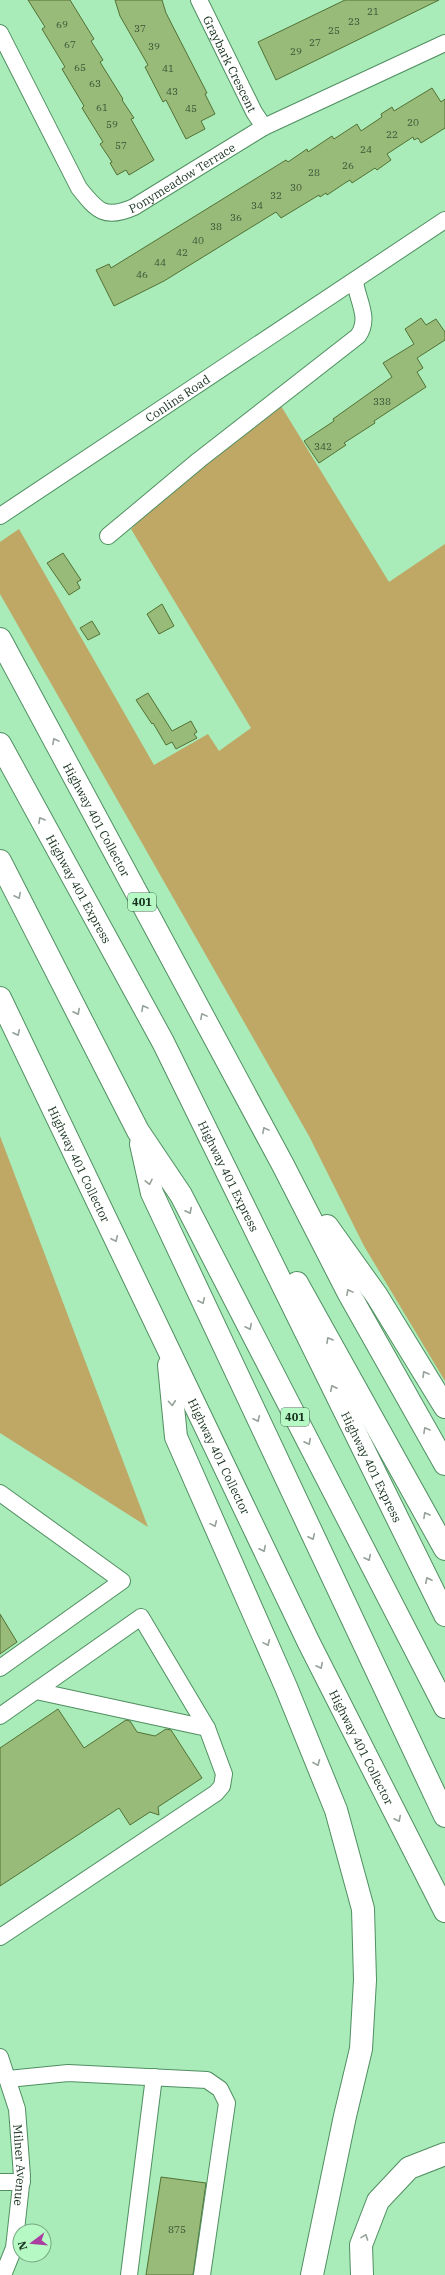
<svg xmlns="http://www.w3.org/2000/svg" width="445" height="2275" font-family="'IBM Plex Serif',serif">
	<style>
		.green { fill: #bfa865 }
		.building { fill: #99bb7a; stroke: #527234 }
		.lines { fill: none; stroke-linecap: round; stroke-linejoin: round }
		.minor-casing { stroke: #508f61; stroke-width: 18 }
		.highway-casing { stroke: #508f61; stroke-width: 24 }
		.minor { stroke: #fff; stroke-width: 16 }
		.highway { stroke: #fff; stroke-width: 22 }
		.oneway { stroke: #96a299 }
		.labels { text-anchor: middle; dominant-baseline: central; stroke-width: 3.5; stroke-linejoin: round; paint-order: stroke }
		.number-label { font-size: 10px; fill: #375334 }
		.shield { fill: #b6f9c5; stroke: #466c4f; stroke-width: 1 }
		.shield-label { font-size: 11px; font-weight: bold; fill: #16301d }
		.street-label { font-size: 12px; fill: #16301d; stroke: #b6f9c5 }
	</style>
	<rect width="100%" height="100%" fill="#a9ebb9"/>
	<g class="green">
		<polygon points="281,406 389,582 445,544 445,1381 364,1246 309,1136 0,594 0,542 19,529 154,765 208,734 219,751 251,728 131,529 179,483"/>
		<polygon points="0,1136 148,1527 0,1433"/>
	</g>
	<g class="building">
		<polygon points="28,0 70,0 94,39 91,41 103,60 100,62 123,99 122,100 134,118 131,119 154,160 129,175 126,170 117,175 110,163 112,162 100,144 103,142 82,108 84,106 62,69 65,67 42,29 45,27"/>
		<polygon points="115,0 162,0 166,13 207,93 205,94 215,114 201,121 205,129 186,139 166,100 163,102 145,67 148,65 120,16"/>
		<polygon points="345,0 439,0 276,80 258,42"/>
		<polygon points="432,88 441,102 445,99 445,128 421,143 418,138 414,140 413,137 387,154 391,160 377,170 375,168 352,183 350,180 345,183 327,195 326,193 320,197 319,195 281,218 276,212 164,281 114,306 96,270 109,264 111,268 286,160 288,162 307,149 308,152 332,136 334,139 357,124 361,131 382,117 381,114 392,107 394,111"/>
		<polygon points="421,318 426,325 436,319 445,332 445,340 417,358 423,368 417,372 426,387 374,421 375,423 344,443 346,445 319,463 304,441 334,421 333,419 392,377 383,363 414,344 405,329"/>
		<polygon points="63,553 81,580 77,582 80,588 69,595 47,563"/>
		<polygon points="162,604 174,626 159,634 147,614"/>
		<polygon points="92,621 100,634 88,640 80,628"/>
		<polygon points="148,693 172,731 191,721 197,732 194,734 197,738 176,749 172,742 166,745 153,723 152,724 136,700"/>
		<polygon points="0,1614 17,1642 0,1654"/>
		<polygon points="58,1709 84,1748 126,1720 130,1721 137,1732 155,1736 166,1729 171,1730 202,1778 158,1807 159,1815 150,1812 130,1825 119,1808 0,1886 0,1748"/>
		<polygon points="161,2177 206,2183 193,2275 146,2275"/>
	</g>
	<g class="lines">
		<g class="minor-casing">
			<g id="minor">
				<path id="s1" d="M199,0l55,112 10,15"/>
				<path id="s2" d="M0,33l79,155c18,23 26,32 55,19l130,-80 181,-84"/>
				<path id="s3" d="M0,516l445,-296"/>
				<path d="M108,536l91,-76 159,-124c13,-18 -1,-36 -3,-55"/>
				<polyline points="0,1493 122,1581 0,1668"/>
				<polyline points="36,1691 207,1728"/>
				<polyline points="0,1716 141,1617 207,1728 224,1774 222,1786 216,1793 0,1937"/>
				<path id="s4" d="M0,2057l17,52 5,67 -8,72 -11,27"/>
				<polyline points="8,2079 68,2073 207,2080 220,2089 227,2103 202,2275"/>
				<polyline points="0,2182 22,2182"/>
				<polyline points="129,2275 154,2077"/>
			</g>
		</g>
		<g class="highway-casing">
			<g id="highway">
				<path id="s5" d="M0,639l283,526 65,127 97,172"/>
				<path id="s6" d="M0,744l163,298 282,573"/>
				<polyline points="0,861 138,1131 181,1195 445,1707"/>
				<path id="s7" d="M0,998l309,645 136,268"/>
				<polyline points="141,1144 152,1193 445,1816"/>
				<polyline points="327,1226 377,1296 445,1407"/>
				<polyline points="297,1283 445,1549"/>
				<polyline points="169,1365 176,1437 286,1687 336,1810 363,1909 365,1980 361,2049 345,2116 312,2275"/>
				<polyline points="362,2275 361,2245 378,2201 409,2168 445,2154"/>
			</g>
		</g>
		<use href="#minor" class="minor"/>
		<use href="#highway" class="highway"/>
	</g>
	<defs><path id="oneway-chevron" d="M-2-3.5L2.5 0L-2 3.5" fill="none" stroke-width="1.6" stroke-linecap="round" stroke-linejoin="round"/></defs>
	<g class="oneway">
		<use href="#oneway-chevron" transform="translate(55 741) rotate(-118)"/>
		<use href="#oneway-chevron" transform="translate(41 820) rotate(-119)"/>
		<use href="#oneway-chevron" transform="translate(18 896) rotate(63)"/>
		<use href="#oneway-chevron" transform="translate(144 1008) rotate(-119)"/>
		<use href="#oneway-chevron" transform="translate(77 1012) rotate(63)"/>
		<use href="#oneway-chevron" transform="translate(203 1016) rotate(-118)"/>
		<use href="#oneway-chevron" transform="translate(17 1033) rotate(65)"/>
		<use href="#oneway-chevron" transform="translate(265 1130) rotate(-118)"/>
		<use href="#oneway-chevron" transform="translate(149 1182) rotate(78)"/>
		<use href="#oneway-chevron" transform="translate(189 1211) rotate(63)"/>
		<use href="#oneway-chevron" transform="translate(115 1239) rotate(65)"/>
		<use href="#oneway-chevron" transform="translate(349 1292) rotate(-118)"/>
		<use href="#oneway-chevron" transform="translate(202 1301) rotate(65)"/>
		<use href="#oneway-chevron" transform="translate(249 1327) rotate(63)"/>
		<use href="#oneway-chevron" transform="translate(329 1340) rotate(-119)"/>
		<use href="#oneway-chevron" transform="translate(425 1374) rotate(-121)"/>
		<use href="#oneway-chevron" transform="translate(333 1388) rotate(-116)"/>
		<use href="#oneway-chevron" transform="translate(172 1403) rotate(85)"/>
		<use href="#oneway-chevron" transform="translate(257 1419) rotate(65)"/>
		<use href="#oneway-chevron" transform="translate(426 1430) rotate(-119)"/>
		<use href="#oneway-chevron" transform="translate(308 1442) rotate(63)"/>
		<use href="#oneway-chevron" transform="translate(426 1515) rotate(-119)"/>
		<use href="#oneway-chevron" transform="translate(214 1524) rotate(66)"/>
		<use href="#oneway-chevron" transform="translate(312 1537) rotate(65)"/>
		<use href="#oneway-chevron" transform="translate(263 1549) rotate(64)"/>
		<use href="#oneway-chevron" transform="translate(368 1558) rotate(63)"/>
		<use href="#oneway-chevron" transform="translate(428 1580) rotate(-116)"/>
		<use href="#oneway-chevron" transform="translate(267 1643) rotate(66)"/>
		<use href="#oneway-chevron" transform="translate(320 1666) rotate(63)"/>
		<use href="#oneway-chevron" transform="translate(317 1763) rotate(68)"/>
		<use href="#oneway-chevron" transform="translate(398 1819) rotate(63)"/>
		<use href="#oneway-chevron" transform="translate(365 2237) rotate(-70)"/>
	</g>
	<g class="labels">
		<g class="number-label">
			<text x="373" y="11">21</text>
			<text x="354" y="21">23</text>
			<text x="62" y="24">69</text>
			<text x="140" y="28">37</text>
			<text x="334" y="30">25</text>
			<text x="315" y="42">27</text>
			<text x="70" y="44">67</text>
			<text x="154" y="46">39</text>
			<text x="296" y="51">29</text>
			<text x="80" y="67">65</text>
			<text x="168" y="68">41</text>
			<text x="95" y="83">63</text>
			<text x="172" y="91">43</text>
			<text x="102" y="107">61</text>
			<text x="191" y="108">45</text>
			<text x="413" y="122">20</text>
			<text x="112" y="124">59</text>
			<text x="392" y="134">22</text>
			<text x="121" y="145">57</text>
			<text x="366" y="149">24</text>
			<text x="348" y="165">26</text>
			<text x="314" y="172">28</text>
			<text x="296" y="187">30</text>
			<text x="276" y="195">32</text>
			<text x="257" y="205">34</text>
			<text x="236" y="217">36</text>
			<text x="216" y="226">38</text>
			<text x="198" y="240">40</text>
			<text x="182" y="252">42</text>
			<text x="160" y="262">44</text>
			<text x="142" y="274">46</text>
			<text x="382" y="401">338</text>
			<text x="323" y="446">342</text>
			<text x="177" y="2229">875</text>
		</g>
		<g class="shield">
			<rect x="128" y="893" width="28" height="18" rx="3"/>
			<rect x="281" y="1408" width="28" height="18" rx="3"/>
		</g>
		<g class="shield-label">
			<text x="142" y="902">401</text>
			<text x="295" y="1417">401</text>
		</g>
		<g class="street-label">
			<text stroke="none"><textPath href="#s1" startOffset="71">Graybark Crescent</textPath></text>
			<text stroke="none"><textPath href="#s2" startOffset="296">Ponymeadow Terrace</textPath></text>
			<text stroke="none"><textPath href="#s3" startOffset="213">Conlins Road</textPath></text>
			<text stroke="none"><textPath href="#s5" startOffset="205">Highway 401 Collector</textPath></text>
			<text stroke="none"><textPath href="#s6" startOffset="165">Highway 401 Express</textPath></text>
			<text stroke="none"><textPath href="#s7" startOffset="184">Highway 401 Collector</textPath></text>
			<text stroke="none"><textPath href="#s6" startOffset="489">Highway 401 Express</textPath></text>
			<text stroke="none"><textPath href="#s7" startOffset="508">Highway 401 Collector</textPath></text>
			<text stroke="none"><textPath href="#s6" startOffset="813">Highway 401 Express</textPath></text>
			<text stroke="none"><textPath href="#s7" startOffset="832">Highway 401 Collector</textPath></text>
			<text stroke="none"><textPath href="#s4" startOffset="111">Milner Avenue</textPath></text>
		</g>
	</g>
	<g transform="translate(32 2243) rotate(254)"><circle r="19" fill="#b6f9c5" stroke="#76a982"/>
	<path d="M0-3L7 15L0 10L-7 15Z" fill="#aa3fa1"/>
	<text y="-6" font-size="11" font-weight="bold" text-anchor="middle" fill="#16301d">N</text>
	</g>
</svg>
